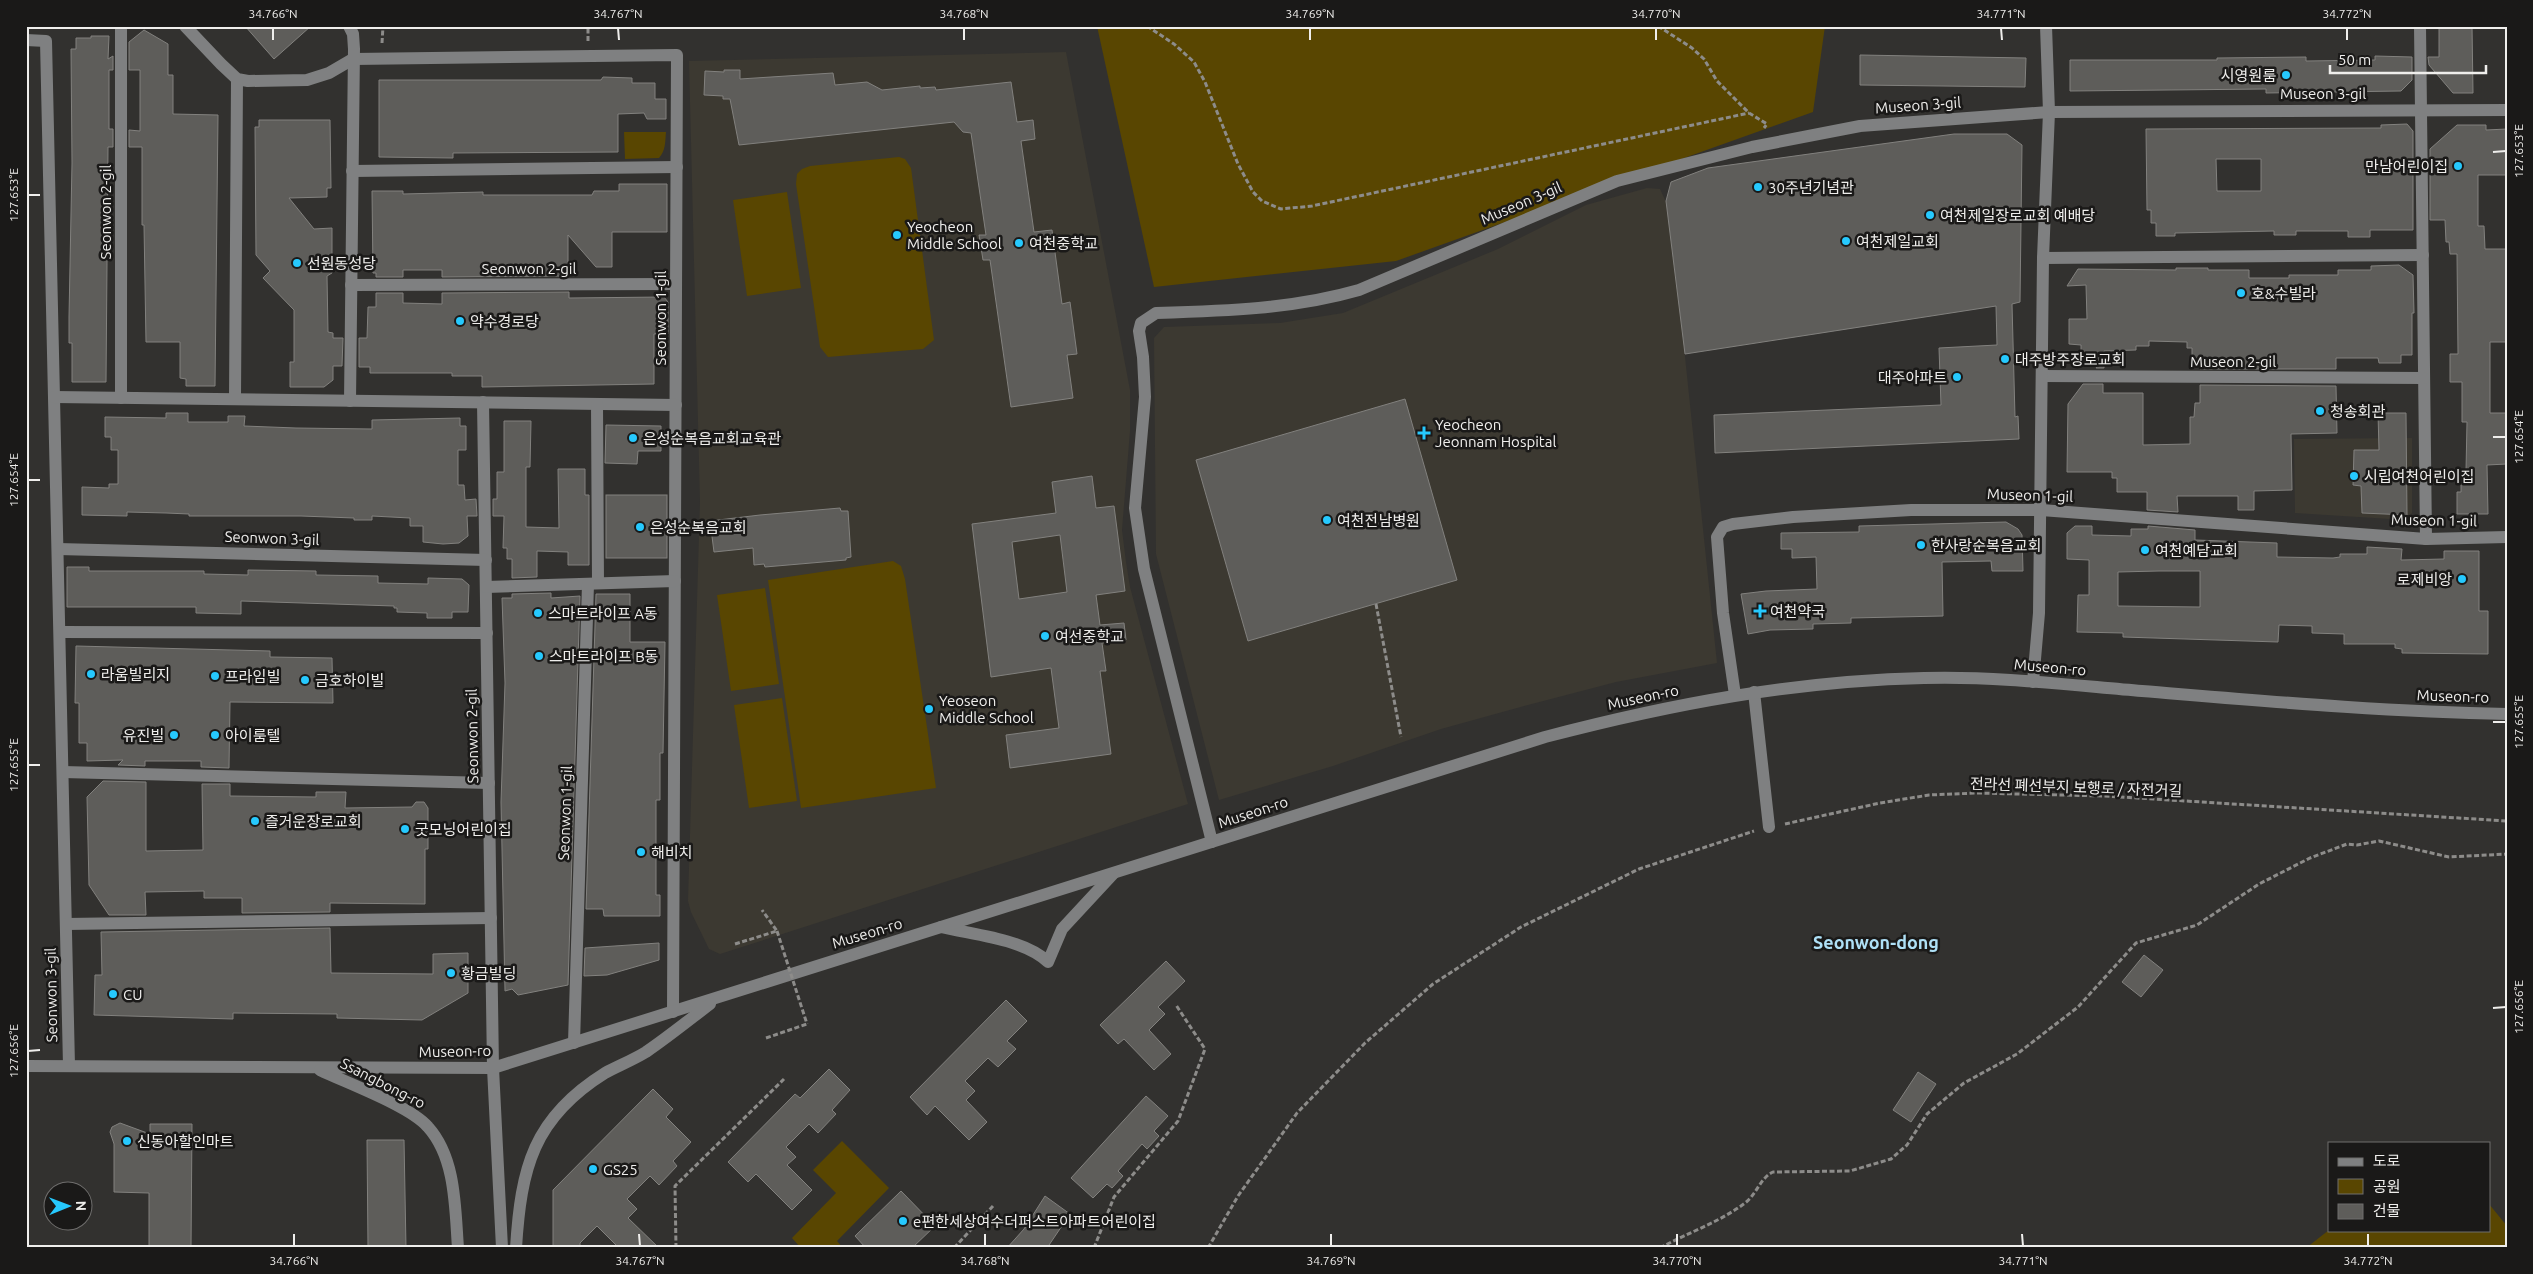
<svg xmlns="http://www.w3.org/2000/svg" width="2533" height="1274" font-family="Ubuntu,'Noto Sans KR',sans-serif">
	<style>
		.built { fill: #3c3931 }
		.green { fill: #594601 }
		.building { fill: #5e5d5a; stroke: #82817e; fill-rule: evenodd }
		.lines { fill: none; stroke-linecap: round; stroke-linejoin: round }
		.path { stroke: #8d8c8a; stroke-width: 3; stroke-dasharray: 5 2.5; stroke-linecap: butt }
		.minor { stroke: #7f8081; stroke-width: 12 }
		.path-bridge { stroke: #8d8c8a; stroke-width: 3; stroke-dasharray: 5 2.5; stroke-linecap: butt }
		.ticks { fill: none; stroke: #efeeec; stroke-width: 2 }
		.poi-dot { fill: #26c9fe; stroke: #1a1918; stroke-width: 2 }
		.labels { text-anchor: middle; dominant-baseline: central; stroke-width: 5; stroke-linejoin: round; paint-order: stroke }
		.poi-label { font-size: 15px; fill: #efeeec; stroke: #1a1918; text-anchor: start }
		.street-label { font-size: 15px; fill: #efeeec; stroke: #1a1918 }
		.quarter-label { font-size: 18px; font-weight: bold; fill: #aee0f6; stroke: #1a1918 }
		.neatline { fill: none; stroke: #efeeec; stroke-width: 2 }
		.ticks-label { font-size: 12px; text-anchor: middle; fill: #efeeec }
	</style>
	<rect width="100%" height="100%" fill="#32312f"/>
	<g class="built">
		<polygon points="1066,52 1130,390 1130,431 1122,530 1126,562 1130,587 1188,804 720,954 709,949 691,912 688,901 700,502 689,61"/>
		<polygon points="1647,188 1660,189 1666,202 1677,280 1717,663 1616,682 1528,705 1441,729 1333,766 1219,800 1156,554 1154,338 1164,327 1280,323 1343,313 1498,249 1586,205"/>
		<polygon points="2412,438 2412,513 2406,520 2295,513 2294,439"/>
	</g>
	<g class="green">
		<polygon points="1097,26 1825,26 1813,112 1396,261 1154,287"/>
		<path d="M624,132h42c-1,10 0,18 -7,26l-34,1z"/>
		<polygon points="899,157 905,159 911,168 934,340 923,349 828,357 820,347 796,184 797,174 802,169 810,166"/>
		<polygon points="787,192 801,288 747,296 733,200"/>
		<polygon points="893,561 901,566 905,579 936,788 801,808 768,580"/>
		<polygon points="765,588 779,684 731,691 717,595"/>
		<polygon points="782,698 797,801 749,808 734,705"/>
		<polygon points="842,1141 889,1188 837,1241 843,1248 801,1248 792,1238 836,1193 813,1170"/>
		<polygon points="2489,1204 2507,1226 2507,1248 2306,1248 2329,1230 2489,1230"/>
	</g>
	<g class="building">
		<polygon points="245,26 311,26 274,59"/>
		<polygon points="2439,26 2472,26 2473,93 2453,93 2429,65 2428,57 2439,57"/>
		<polygon points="144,30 168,44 168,75 173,75 173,114 218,115 215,386 186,386 186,379 180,378 180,342 146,342 144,225 142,225 142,147 129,147 129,130 140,131 140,70 129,70 129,42"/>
		<polygon points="91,36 109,36 108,59 113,56 113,70 109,70 109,129 113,129 113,147 108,147 106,382 72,382 72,343 69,343 69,317 72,163 71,49 76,49 76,38 91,38"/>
		<polygon points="1860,55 2026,58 2025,87 1860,85"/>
		<polygon points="2375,56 2412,57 2412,80 2401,91 2266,93 2266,89 2070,91 2070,60 2217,60 2217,58 2306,57 2306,61 2375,60"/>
		<polygon points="724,70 740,70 740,79 833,73 835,85 867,82 882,90 920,86 920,88 935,87 936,90 1011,82 1017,122 1033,120 1035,139 1021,141 1034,232 1052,230 1062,304 1070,302 1077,354 1067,355 1073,398 1011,407 990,260 983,260 979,235 986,235 971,133 963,132 954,122 739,145 730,99 723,99 723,96 704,95 705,71 724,72"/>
		<polygon points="603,77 632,78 632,83 655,83 655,99 666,99 666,119 647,119 644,113 618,114 618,152 453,153 453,158 379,157 379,80 601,80"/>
		<polygon points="259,120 330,120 331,188 327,188 327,197 289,198 314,229 332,228 332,273 327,276 328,332 333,333 333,338 343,338 342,366 333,366 333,380 324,387 290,387 290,362 294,362 294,310 263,278 270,271 256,255 255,127 259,127"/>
		<path d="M2407,124l6,7v99h-43v7h-22v-6h-52v4h-22v-4l-99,2v3h-19v-13h-5v-13h-4l-1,-81 235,-1v-3zM2216,159h45v32h-44z"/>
		<polygon points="2457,125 2486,125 2486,130 2507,129 2507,175 2478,175 2478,226 2484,226 2485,249 2507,249 2507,342 2490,342 2490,413 2507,413 2507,464 2487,465 2488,514 2457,514 2457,492 2461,492 2461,471 2466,471 2467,422 2462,422 2462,382 2450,382 2450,354 2458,354 2457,254 2450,254 2449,242 2446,242 2445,220 2430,220 2430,149"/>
		<polygon points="1954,134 2007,134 2022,145 2020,302 2012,304 2015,417 2018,416 2019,439 1715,453 1714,415 1941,405 1939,348 1997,345 1996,306 1685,354 1666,201 1671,182 1708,168"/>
		<polygon points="619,184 667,184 667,232 612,232 612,267 596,267 568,235 568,276 442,277 442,270 403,270 403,277 376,277 376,273 373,273 372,191 403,191 403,194 483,192 483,195 592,195 594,191 619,191"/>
		<polygon points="2399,265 2413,275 2414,313 2412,313 2412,355 2401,355 2401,363 2379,363 2378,358 2336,358 2336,369 2200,369 2200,361 2192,361 2192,348 2187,348 2187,342 2149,341 2149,346 2136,346 2136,350 2104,351 2104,368 2096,368 2099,364 2081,363 2081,345 2069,344 2069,319 2087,319 2086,285 2067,286 2078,269 2176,270 2176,268 2208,268 2208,270 2249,270 2249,278 2289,278 2289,275 2338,275 2338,270 2371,270 2371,266"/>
		<polygon points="569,292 569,298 664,297 668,302 668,334 654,334 654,384 482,387 482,376 452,376 452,373 370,373 370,367 359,367 359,338 367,338 368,307 376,307 376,293 403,293 403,303 442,304 442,293"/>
		<polygon points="2083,384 2103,384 2103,393 2143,393 2143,445 2190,444 2190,417 2194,417 2195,403 2200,403 2200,385 2336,386 2337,433 2291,434 2292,490 2254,491 2254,510 2238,510 2238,496 2177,496 2178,512 2147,510 2147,492 2117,492 2117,478 2112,478 2112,472 2067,472 2068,404"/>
		<polygon points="1405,399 1457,580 1248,641 1196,460"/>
		<polygon points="166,413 188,413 188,422 228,422 228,416 245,416 244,426 296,428 372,429 372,420 460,418 460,426 466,426 466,450 458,450 458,485 464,485 465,500 476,499 477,516 467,516 468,536 459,543 443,544 423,542 423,526 410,526 410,518 372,516 372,520 354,520 354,518 301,516 189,516 189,514 166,513 127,512 127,516 82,515 82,487 109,488 109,484 118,484 118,450 111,450 111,437 105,437 105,417 166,418"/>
		<polygon points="2378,413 2406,413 2407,515 2362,513 2361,486 2353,485 2354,450 2379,450"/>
		<polygon points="504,421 531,421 530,467 526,467 526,527 559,528 558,469 585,469 585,495 589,495 589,565 568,565 568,552 537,551 537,577 512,578 512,559 507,559 507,548 503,548 504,516 493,516 493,499 497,499 497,472 504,472"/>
		<polygon points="606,425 661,426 661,451 638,451 637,464 605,463"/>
		<path d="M1092,476l4,32 18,-2 11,85 -29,4 4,30 24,-2 2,17 -24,3 4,28h-6l11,83 -101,14 -4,-33 53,-7 -8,-60 -60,9 -19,-153 84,-11 -4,-31zM1060,535l7,57 -48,7 -7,-57z"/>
		<rect x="606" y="495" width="61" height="63"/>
		<polygon points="840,508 841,511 848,511 851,557 846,558 846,560 765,567 764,564 754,565 753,548 714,552 710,521 760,515"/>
		<polygon points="2006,522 2018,529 2022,535 2023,571 1992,571 1991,561 1942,562 1943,616 1851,618 1851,623 1813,624 1813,629 1770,630 1748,634 1741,594 1766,591 1817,589 1816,557 1792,558 1792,549 1781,549 1781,533 1859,532 1859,526"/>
		<path d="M2075,526h17v9l39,1v-7h17v-3l47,4v10l82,3v14l56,1 7,-1v-3h27v-7l35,2 -1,11 43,-1v-8h35v60h9v43l-86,-1v-4l-7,-1v-4h-51v-10l-32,-1v-7l-33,-1 -1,17 -155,-5v-4l-46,-1 1,-37h11v-35l-22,-1v-26zM2159,571h41v36l-82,-1v-34z"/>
		<polygon points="67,567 89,567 89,571 204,571 204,574 248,575 248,570 316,571 316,575 378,576 378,583 428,584 428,578 462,579 469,585 468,612 452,612 452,618 427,618 427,613 397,612 397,608 394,608 394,606 241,601 241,614 196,613 196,607 67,607"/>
		<polygon points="551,593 551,598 580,596 568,985 518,995 512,989 505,991 501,802 505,683 502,598 512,598 512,594"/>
		<polygon points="596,594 630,594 630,642 665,642 663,753 660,753 660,800 656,800 656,895 660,895 660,916 604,916 603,909 586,909"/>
		<polygon points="76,646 270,651 270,657 332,658 333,703 230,702 229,768 201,767 201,761 145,761 145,766 118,765 123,760 87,761 87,743 79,743 79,703 75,703"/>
		<polygon points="103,781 146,782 146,851 203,850 202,784 230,784 230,796 316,797 316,792 346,792 345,808 412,807 416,802 424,802 428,808 428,849 425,849 425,904 330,903 330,912 242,913 242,898 204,898 204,891 145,892 146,915 109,915 89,885 87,797"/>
		<polygon points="330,928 331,973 433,974 433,954 468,953 468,993 422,1020 337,1018 337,1014 233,1013 233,1019 94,1015 95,975 102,975 101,932"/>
		<polygon points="659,943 659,960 607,975 584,976 585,948"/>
		<polygon points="2144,955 2163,970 2141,997 2122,982"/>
		<polygon points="1166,961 1185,981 1158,1007 1165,1014 1149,1030 1171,1054 1154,1070 1124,1039 1118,1044 1100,1025"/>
		<polygon points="1006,1000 1027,1021 1007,1041 1016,1049 998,1067 988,1058 965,1081 975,1091 966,1100 987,1122 969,1140 935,1106 927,1115 910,1097"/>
		<polygon points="829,1069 850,1090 832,1110 836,1114 818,1133 809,1124 786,1147 796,1157 787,1165 812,1190 792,1210 756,1174 748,1182 728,1162 795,1094 800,1098"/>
		<polygon points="1918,1072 1936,1084 1911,1122 1893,1110"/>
		<polygon points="653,1089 673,1109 666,1117 691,1142 673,1161 677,1166 659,1185 650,1176 627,1199 637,1209 628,1218 659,1248 619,1248 597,1226 580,1243 580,1248 553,1248 553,1190"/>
		<polygon points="1146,1096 1168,1116 1154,1131 1159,1136 1147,1149 1142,1144 1118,1171 1123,1176 1112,1188 1107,1184 1093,1198 1071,1178"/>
		<polygon points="120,1123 150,1134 150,1124 192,1124 191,1248 149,1248 149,1193 114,1192 114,1144 110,1132 112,1127"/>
		<polygon points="367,1140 404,1140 406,1248 368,1248"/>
		<polygon points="901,1191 935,1226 912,1248 866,1248 855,1236"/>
		<polygon points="1045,1196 1070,1214 1047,1248 1007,1248 1024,1229"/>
	</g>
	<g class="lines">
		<g class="path">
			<polyline points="1147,26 1174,44 1194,62 1205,82 1238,164 1253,192 1262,201 1281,209 1312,206 1749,113"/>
			<polyline points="1658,26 1692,48 1704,59 1717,81 1749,113 1767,124 1764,128"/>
			<polyline points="588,41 588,26"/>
			<polyline points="382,43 383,26"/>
			<polyline points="1376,604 1401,737"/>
			<polyline points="1785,824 1880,803 1929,795 1977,793 2105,796 2507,821"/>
			<polyline points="735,944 777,931 762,910"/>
			<polyline points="766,1038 807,1024"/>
			<polyline points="676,1248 675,1186 784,1079"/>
			<polyline points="954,1248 993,1206"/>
			<polyline points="1094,1248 1114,1197 1178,1121 1205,1049 1176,1005"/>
			<polyline points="1208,1248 1238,1196 1297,1113 1365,1043 1433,984 1521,927 1639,869 1754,831"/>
			<path d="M1660,1248c27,-15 60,-26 85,-45 12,-9 15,-25 28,-31l77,-1 41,-12 16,-14 20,-31 37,-31 53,-29 61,-47 58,-64 61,-18 62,-41 51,-26 37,-14 10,1 22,-4 70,16 58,-3"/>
		</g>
		<g class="minor">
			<polyline points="121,26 121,398"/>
			<polyline points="185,26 221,64 237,79 248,81 307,80 329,73 353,59 677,55 673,1012"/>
			<polyline points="349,26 353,34 354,49 350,401"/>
			<polyline points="2420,26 2426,539"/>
			<polyline points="26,40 46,41 69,1066"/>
			<polyline points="352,171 677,167"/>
			<polyline points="2043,258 2423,255"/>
			<polyline points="351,285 676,284"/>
			<polyline points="2042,376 2424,378"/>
			<polyline points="54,397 676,405"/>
			<polyline points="235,399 237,79"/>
			<polyline points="483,402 493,1068 502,1248"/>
			<polyline points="597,404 598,583"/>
			<polyline points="58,549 486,560"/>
			<polyline points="486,587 675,581"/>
			<polyline points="60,632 487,633"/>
			<polyline points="2033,682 2039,613 2043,258 2049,112 2046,26"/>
			<polyline points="1754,692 1769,827"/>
			<polyline points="1735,695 1723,613 1717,537 1723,527 1733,524 1793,517 1911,510 2041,510 2426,539 2507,537"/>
			<polyline points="63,772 489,783"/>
			<path d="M1212,842l-68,-273 -9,-61 10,-111 -2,-40 -4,-26 2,-8 15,-10c69,-2 137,-4 203,-23l258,-109 135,-34 108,-21 189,-14 458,-2"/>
			<polyline points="66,924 491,918"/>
			<path d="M941,927c33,8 83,12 107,35l14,-33 51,-55"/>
			<polyline points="574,1043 588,584"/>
			<path d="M26,1066l467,2 1052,-331c126,-33 248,-56 379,-59 73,-2 146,7 218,13 122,10 243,21 365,23"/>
			<path d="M320,1070c27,13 90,36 108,57 28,31 27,81 30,121"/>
			<path d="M516,1248c5,-80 17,-130 89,-175 13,-7 28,-13 41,-21 22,-15 43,-32 64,-48"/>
		</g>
		<polyline class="path-bridge" points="777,931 807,1024"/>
	</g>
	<path class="ticks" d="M273,28v12M618,28l1,12M964,28v12M1310,28v12M1656,28v12M2001,28l1,12M2347,28v12M2493,152l13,-1M28,195h12M2493,437h13M28,480h12M2493,722h13M28,765h12M2493,1008l13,-1M28,1051l12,-1M294,1234v12M639,1234l1,12M985,1234v12M1331,1234v12M1677,1234v12M2022,1234l1,12M2368,1234v12"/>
	<g class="poi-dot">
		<circle cx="2286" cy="75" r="5"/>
		<circle cx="2458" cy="166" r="5"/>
		<circle cx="1758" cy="187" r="5"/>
		<circle cx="1930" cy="215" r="5"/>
		<circle cx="897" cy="235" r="5"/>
		<circle cx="1846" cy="241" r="5"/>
		<circle cx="1019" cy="243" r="5"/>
		<circle cx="297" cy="263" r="5"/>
		<circle cx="2241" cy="293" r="5"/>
		<circle cx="460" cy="321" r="5"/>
		<circle cx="2005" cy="359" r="5"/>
		<circle cx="1957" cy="377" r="5"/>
		<circle cx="2320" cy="411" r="5"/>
		<path d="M1421.5 425.5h5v5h5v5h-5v5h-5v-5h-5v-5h5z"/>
		<circle cx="633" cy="438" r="5"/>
		<circle cx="2354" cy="476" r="5"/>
		<circle cx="1327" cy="520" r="5"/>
		<circle cx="640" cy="527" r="5"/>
		<circle cx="1921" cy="545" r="5"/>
		<circle cx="2145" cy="550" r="5"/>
		<circle cx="2462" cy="579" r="5"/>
		<path d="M1757.5 603.5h5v5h5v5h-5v5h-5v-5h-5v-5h5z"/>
		<circle cx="538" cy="613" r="5"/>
		<circle cx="1045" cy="636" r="5"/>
		<circle cx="539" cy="656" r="5"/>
		<circle cx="91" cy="674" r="5"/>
		<circle cx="215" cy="676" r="5"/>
		<circle cx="305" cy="680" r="5"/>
		<circle cx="929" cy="709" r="5"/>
		<circle cx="174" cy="735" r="5"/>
		<circle cx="215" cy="735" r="5"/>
		<circle cx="255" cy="821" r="5"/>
		<circle cx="405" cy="829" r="5"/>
		<circle cx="641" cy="852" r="5"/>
		<circle cx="451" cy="973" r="5"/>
		<circle cx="113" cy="994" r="5"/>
		<circle cx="127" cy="1141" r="5"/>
		<circle cx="593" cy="1169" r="5"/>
		<circle cx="903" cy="1221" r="5"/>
	</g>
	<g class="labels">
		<g class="poi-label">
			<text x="2276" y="75" text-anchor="end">시영원룸</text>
			<text x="2448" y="166" text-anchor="end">만남어린이집</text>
			<text x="1768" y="187">30주년기념관</text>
			<text x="1940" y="215">여천제일장로교회 예배당</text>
			<text x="907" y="226">Yeocheon<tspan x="907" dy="17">Middle School</tspan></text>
			<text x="1856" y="241">여천제일교회</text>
			<text x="1029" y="243">여천중학교</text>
			<text x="307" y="263">선원동성당</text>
			<text x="2251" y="293">호&amp;수빌라</text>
			<text x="470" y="321">약수경로당</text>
			<text x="2015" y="359">대주방주장로교회</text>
			<text x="1947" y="377" text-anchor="end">대주아파트</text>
			<text x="2330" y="411">청송회관</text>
			<text x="1435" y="424">Yeocheon<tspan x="1435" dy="17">Jeonnam Hospital</tspan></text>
			<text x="643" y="438">은성순복음교회교육관</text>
			<text x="2364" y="476">시립여천어린이집</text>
			<text x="1337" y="520">여천전남병원</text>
			<text x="650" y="527">은성순복음교회</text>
			<text x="1931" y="545">한사랑순복음교회</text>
			<text x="2155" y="550">여천예담교회</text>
			<text x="2452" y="579" text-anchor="end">로제비앙</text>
			<text x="1770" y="611">여천약국</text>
			<text x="548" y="613">스마트라이프 A동</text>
			<text x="1055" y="636">여선중학교</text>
			<text x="549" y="656">스마트라이프 B동</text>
			<text x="101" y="674">라움빌리지</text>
			<text x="225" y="676">프라임빌</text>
			<text x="315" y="680">금호하이빌</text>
			<text x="939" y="700">Yeoseon<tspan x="939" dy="17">Middle School</tspan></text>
			<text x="164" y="735" text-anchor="end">유진빌</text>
			<text x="225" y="735">아이룸텔</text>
			<text x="265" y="821">즐거운장로교회</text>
			<text x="415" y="829">굿모닝어린이집</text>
			<text x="651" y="852">해비치</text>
			<text x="461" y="973">황금빌딩</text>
			<text x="123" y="994">CU</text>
			<text x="137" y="1141">신동아할인마트</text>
			<text x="603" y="1169">GS25</text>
			<text x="913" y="1221">e편한세상여수더퍼스트아파트어린이집</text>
		</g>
		<g class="street-label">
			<text x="2323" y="93">Museon 3-gil</text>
			<text transform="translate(1918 105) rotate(-4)">Museon 3-gil</text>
			<text transform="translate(1521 203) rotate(-23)">Museon 3-gil</text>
			<text transform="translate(105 212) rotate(-90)">Seonwon 2-gil</text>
			<text x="529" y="268">Seonwon 2-gil</text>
			<text transform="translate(660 318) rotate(-90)">Seonwon 1-gil</text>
			<text x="2233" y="361">Museon 2-gil</text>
			<text transform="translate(2030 495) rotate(2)">Museon 1-gil</text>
			<text transform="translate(2434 520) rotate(1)">Museon 1-gil</text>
			<text transform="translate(272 538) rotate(2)">Seonwon 3-gil</text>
			<text transform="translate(2050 667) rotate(5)">Museon-ro</text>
			<text transform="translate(2453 696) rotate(2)">Museon-ro</text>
			<text transform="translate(1643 697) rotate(-12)">Museon-ro</text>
			<text transform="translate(472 736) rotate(-91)">Seonwon 2-gil</text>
			<text transform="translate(2076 787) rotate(2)">전라선 폐선부지 보행로 / 자전거길</text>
			<text transform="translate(1253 812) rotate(-18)">Museon-ro</text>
			<text transform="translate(565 813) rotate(-88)">Seonwon 1-gil</text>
			<text transform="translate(867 933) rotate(-17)">Museon-ro</text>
			<text transform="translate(51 995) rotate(-91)">Seonwon 3-gil</text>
			<text transform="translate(455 1051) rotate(-1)">Museon-ro</text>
			<text transform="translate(383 1083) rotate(27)">Ssangbong-ro</text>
		</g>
		<g class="quarter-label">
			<text x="1876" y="942">Seonwon-dong</text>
		</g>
	</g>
	<rect width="2533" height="1274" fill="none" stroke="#1a1918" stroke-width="55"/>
	<rect x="2328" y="1142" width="162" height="90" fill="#1a1918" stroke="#6f6e6d"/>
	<rect x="2338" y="1158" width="25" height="8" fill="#7f8081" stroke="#6f6e6d"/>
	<text x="2373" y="1166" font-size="15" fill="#efeeec">도로</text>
	<rect x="2338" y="1179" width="25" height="15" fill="#594601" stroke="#6f6e6d"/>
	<text x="2373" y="1192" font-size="15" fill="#efeeec">공원</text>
	<rect x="2338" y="1204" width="25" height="15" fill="#5e5d5a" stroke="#6f6e6d"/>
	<text x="2373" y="1216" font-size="15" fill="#efeeec">건물</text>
	<g transform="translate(68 1206) rotate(89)"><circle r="24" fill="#1a1918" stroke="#6f6e6d"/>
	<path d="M0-4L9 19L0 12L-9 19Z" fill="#26c9fe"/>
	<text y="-8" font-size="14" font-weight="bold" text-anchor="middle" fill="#efeeec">N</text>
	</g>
	<path d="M2330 65v8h156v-8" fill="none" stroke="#efeeec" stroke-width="2.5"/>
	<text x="2338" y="65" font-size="15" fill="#efeeec" stroke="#1a1918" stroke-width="4" paint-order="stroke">50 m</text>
	<rect x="28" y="28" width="2478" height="1218" class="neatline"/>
	<g class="ticks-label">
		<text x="273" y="18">34.766°N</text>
		<text x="618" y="18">34.767°N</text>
		<text x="964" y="18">34.768°N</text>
		<text x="1310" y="18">34.769°N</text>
		<text x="1656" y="18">34.770°N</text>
		<text x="2001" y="18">34.771°N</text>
		<text x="2347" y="18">34.772°N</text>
		<text transform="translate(2519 151) rotate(-90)" y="4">127.653°E</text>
		<text transform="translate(14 195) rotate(-90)" y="4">127.653°E</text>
		<text transform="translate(2519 437) rotate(-90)" y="4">127.654°E</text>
		<text transform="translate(14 480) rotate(-90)" y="4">127.654°E</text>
		<text transform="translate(2519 722) rotate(-90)" y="4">127.655°E</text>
		<text transform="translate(14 765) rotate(-90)" y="4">127.655°E</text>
		<text transform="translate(2519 1007) rotate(-90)" y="4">127.656°E</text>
		<text transform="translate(14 1051) rotate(-90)" y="4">127.656°E</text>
		<text x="294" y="1265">34.766°N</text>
		<text x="640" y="1265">34.767°N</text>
		<text x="985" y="1265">34.768°N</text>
		<text x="1331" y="1265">34.769°N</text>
		<text x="1677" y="1265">34.770°N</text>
		<text x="2023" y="1265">34.771°N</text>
		<text x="2368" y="1265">34.772°N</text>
	</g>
</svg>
